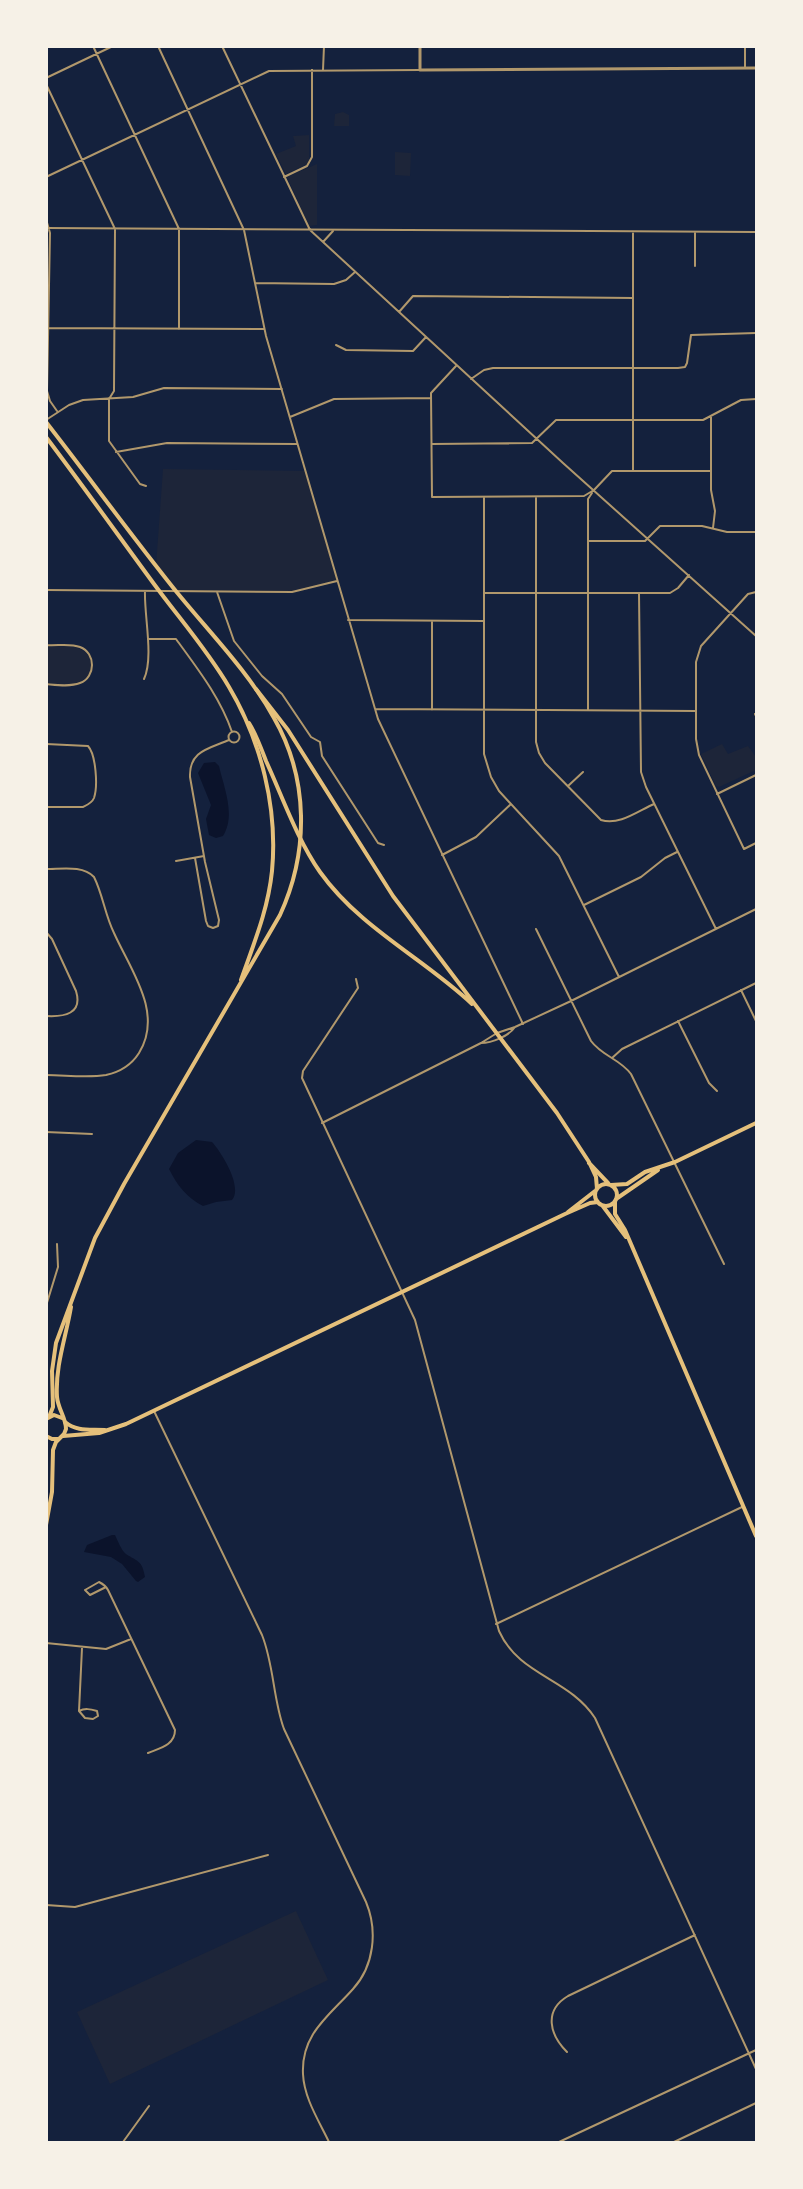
<svg xmlns="http://www.w3.org/2000/svg" width="803" height="2189" font-family="Roboto,sans-serif">
<style>
.green{fill:#1d2539}
.water{fill:#0b132b}
.lines{fill:none;stroke-linecap:round;stroke-linejoin:round}
.minor{stroke:#b1986c;stroke-width:2}
.tertiary{stroke:#b1986c;stroke-width:3}
.secondary{stroke:#e5c07b;stroke-width:4}
.primary{stroke:#e5c07b;stroke-width:4}
</style>
<rect width="100%" height="100%" fill="#14213d"/>
<path class="green" d="M343 112 349 115V126H334L335 114Z
M309 135V163L286 174 276 154 296 146 293 136Z
M395 152 411 153 410 176 395 175Z
M317 164V225L309 226 287 177Z
M163 469 305 471 337 581 292 592H176L156 566Z
M47 645C66 646 81 642 92 661L89 676 78 684H47Z
M722 744 728 754 748 746 756 757V770L719 787 716 786 701 754Z
M296 1911 328 1980 110 2084 77 2012Z"/>
<path class="water" d="M215 762 219 766C224 788 236 815 223 836L216 838 209 835 206 819 211 805 198 773 204 763Z
M196 1140 212 1142C222 1153 243 1187 232 1200L216 1202 203 1206C187 1198 177 1185 169 1169L178 1153Z
M112 1535H115C118 1541 121 1550 126 1554 138 1562 142 1560 145 1577L138 1582 136 1581 122 1564 111 1557 84 1552 87 1545Z"/>
<g class="lines">
<path class="minor" d="M93 46 179 229V329
M158 46 244 230 266 336 378 719 523 1024
M222 46 310 230 563 463 756 636
M745 68V46
M323 70 324 46
M46 78 113 46
M46 84 115 229 114 391 109 399V441L140 484 146 486
M46 177 269 71 420 70
M284 177 307 166 312 157V70
M46 219 50 233 47 391 50 401 57 411
M46 228 756 232
M695 232V266
M323 242 333 231
M255 283 334 284 346 280 355 272
M399 312 413 296 633 298
M49 328 264 329
M336 345 346 350 413 351 426 337
M456 366 431 393 432 497 584 496 594 490 612 471H711
M471 379 484 370 493 368H678L685 367 687 363 691 335 756 333
M290 417 334 399 431 398
M711 417V490L715 511 713 528
M46 420 69 405 83 400 133 397 164 388 282 389
M432 444 532 443 556 420H703L741 400 756 399
M116 452 167 443 297 444
M633 471V232
M484 497V754L491 777 499 791 559 856 619 977
M536 497V742L539 753 545 763 601 820C619 826 638 811 654 804
M588 541H645L660 526H702L727 532H756
M46 590 292 592 337 581
M217 592 234 641 262 676 282 694 311 737 320 742 322 756 378 843 384 845
M756 592 748 594 701 646 696 662V739L699 755 744 849 756 843
M484 593H670L678 588 689 575
M639 593 641 772 646 787 716 929
M348 620 483 621
M432 621V710
M148 639H176C197 668 220 697 232 732
M46 645C57 646 70 643 80 647 96 653 96 677 80 683 70 687 57 685 46 684
M144 679C154 657 144 616 145 591
M375 709 696 711
M588 710V499L592 493
M755 714 756 716
M228.5 737a5.5 5.5 0 1 1 11 0a5.5 5.5 0 1 1-11 0Z
M46 744 88 746C96 755 98 786 94 798 92 803 87 805 83 807H46
M568 786 583 772
M717 794 756 775
M442 855 476 837 511 804
M195 858 206 921 208 926 213 928 218 926 219 920 205 862 190 777C189 751 208 749 229 740
M176 861 204 856
M46 869C62 869 83 865 94 877 103 895 105 915 114 933 130 969 164 1013 139 1053 132 1064 120 1072 106 1075 87 1078 65 1075 46 1075
M584 905 641 877 665 858 677 852
M536 929 591 1041C602 1056 620 1059 631 1074L724 1264
M46 932 52 939 76 991C83 1014 64 1017 46 1016
M356 979 358 988 303 1071 302 1078 415 1320 499 1631C519 1676 569 1678 595 1718L756 2069
M741 990 756 1021
M678 1021 709 1083 717 1091
M481 1043C492 1043 509 1036 515 1027
M612 1058 622 1049 756 983
M322 1123 481 1043 497 1033 515 1027 571 1001 756 909
M46 1132 92 1134
M46 1306 58 1267 57 1244
M154 1411 262 1635C274 1665 273 1699 284 1729L366 1902C378 1931 374 1966 353 1989 329 2016 301 2034 303 2074 304 2098 319 2121 329 2142
M106 1587 90 1595 85 1590 99 1582C103 1584 106 1586 108 1590L175 1730C175 1745 160 1748 148 1753
M496 1624 742 1507
M46 1643 106 1649 131 1639
M79 1711C85 1708 90 1709 97 1711L98 1716 93 1719 85 1718 79 1711 82 1648
M46 1905 75 1907 268 1855
M567 2052C550 2035 543 2011 568 1996L695 1935
M123 2142 149 2106
M559 2142 756 2050
M674 2142 756 2103"/>
<path class="tertiary" d="M420 46V70L756 68"/>
<path class="secondary" d="M256 689 288 730 393 896 557 1113 589 1162 596 1177 597 1189
M249 723C256 734 261 748 266 761 283 798 297 839 320 872 360 928 423 958 472 1004
M589 1163 608 1183
M595 1195a11 11 0 1 1 22 0a11 11 0 1 1-22 0Z
M611 1185 627 1184 645 1172 675 1162 756 1123
M616 1199 658 1170
M615 1201V1214L625 1230 756 1536
M602 1205 626 1237
M568 1212 595 1191
M65 1422C77 1432 90 1429 105 1430
M63 1436 99 1433 126 1424 565 1214 590 1203 598 1202"/>
<path class="primary" d="M46 422C88 476 128 531 171 585 205 628 247 669 274 718 309 779 309 852 280 915L124 1184 95 1238 56 1343 52 1371 53 1407 49 1417
M46 437C83 486 118 535 154 584 179 618 208 651 229 687 261 741 278 808 272 871 268 910 254 943 241 980
M46 1419 54 1415 62 1418
M46 1436 52 1439H58
M46 1440V1447
M46 1525 52 1492 53 1450 56 1442 64 1434 66 1429C66 1418 58 1409 57 1397 55 1366 66 1337 71 1307"/>
</g>
<rect width="803" height="2189" fill="none" stroke="#f6f1e7" stroke-width="96"/>
</svg>
